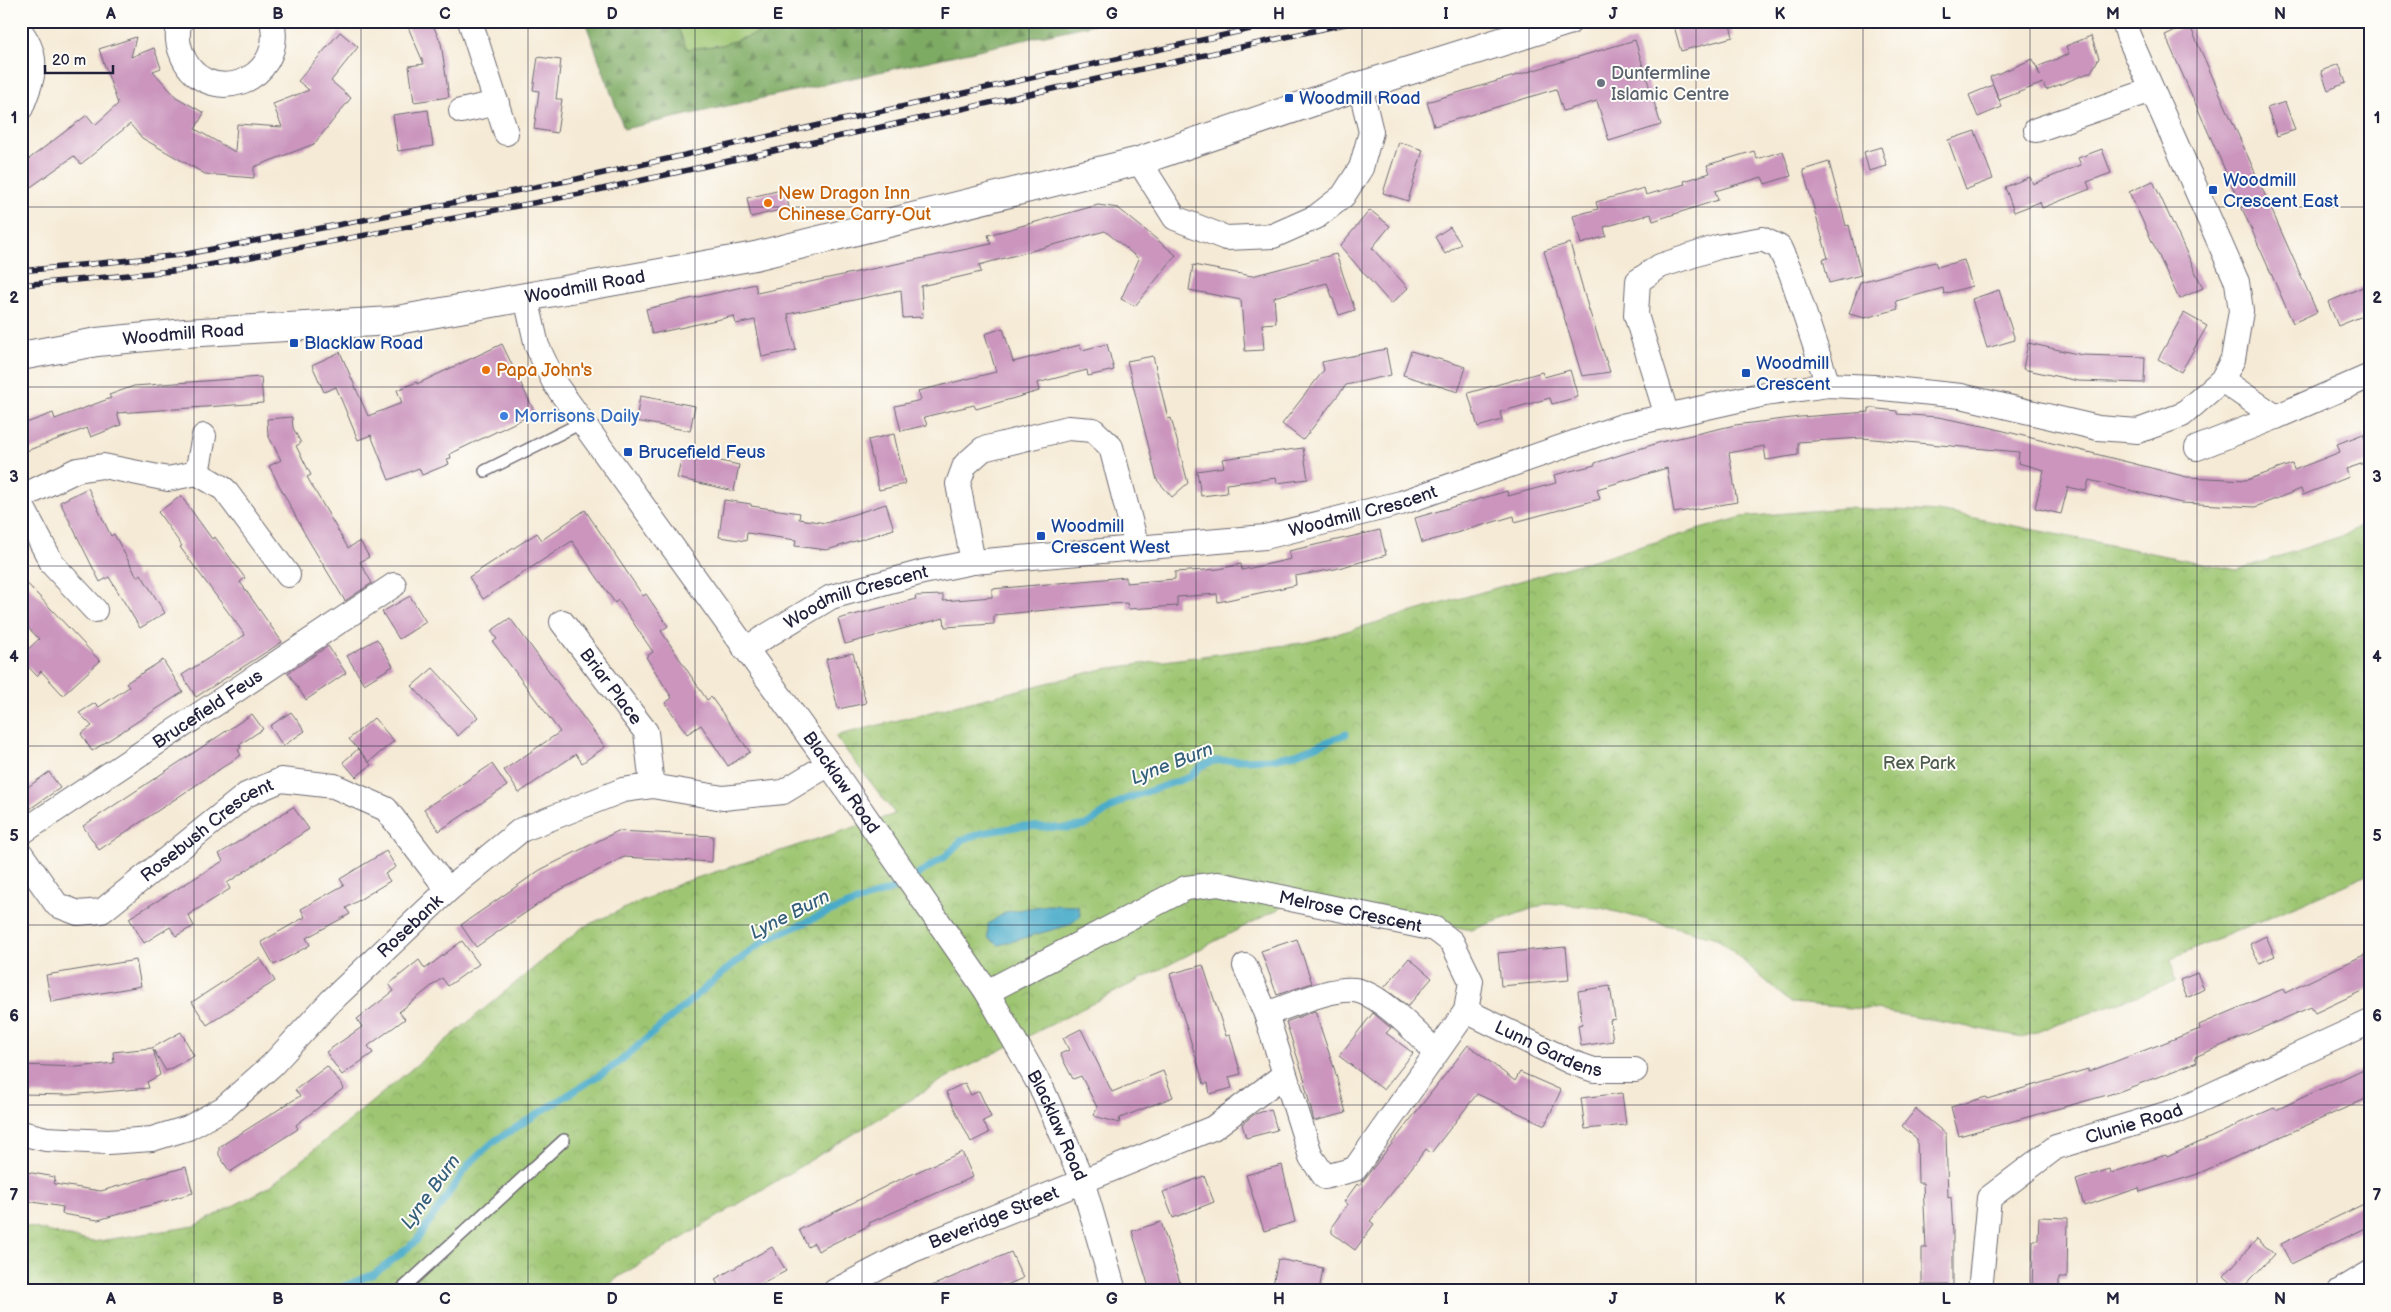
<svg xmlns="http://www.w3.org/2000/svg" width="2391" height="1312" font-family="'Balsamiq Sans',sans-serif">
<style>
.grass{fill:#9ec672;stroke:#607456}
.forest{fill:url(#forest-firs);stroke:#506650}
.park{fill:url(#park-crowns);stroke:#607456}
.water{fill:#49abc9;stroke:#366682}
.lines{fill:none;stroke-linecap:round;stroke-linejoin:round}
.stream{stroke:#49abc9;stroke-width:7}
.building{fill:#cb95be}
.service-casing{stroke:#6c6871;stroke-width:14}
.minor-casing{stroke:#6c6871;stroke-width:26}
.tertiary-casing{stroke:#6c6871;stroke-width:30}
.service{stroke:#fff;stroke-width:11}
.minor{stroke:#fff;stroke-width:24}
.tertiary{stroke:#fff;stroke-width:28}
.rail-casing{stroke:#22223b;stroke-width:5.5}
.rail{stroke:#fdfcf7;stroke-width:4;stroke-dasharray:11;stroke-linecap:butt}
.grid{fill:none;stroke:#22223b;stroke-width:1;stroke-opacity:0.55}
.worship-dot{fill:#6b7280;stroke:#fdfcf7;stroke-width:2}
.transit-dot{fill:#1a4fb4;stroke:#fdfcf7;stroke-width:2}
.food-dot{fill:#e8710a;stroke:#fdfcf7;stroke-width:2}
.shop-dot{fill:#3f7fe0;stroke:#fdfcf7;stroke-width:2}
.labels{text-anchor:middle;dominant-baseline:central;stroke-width:4;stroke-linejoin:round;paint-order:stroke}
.worship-label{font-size:18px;fill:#5b616d;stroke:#fdfcf7;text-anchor:start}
.transit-label{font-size:18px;fill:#164399;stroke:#fdfcf7;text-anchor:start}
.food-label{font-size:18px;fill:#c56008;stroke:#fdfcf7;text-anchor:start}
.street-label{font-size:18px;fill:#22223b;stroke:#fdfcf7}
.shop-label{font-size:18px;fill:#366cbe;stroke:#fdfcf7;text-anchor:start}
.park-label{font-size:18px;fill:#4d5b4e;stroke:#fdfcf7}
.water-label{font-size:19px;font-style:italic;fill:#34607b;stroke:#fdfcf7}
.neatline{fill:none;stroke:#22223b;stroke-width:2}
.grid-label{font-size:16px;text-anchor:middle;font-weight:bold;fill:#22223b}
</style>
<defs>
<pattern id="forest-firs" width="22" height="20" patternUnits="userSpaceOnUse" patternTransform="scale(1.25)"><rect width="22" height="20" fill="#7eab64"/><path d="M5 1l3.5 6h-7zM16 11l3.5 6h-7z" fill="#678b54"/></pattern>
<pattern id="park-crowns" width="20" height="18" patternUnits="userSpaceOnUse" patternTransform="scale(1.25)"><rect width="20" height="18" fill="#9ec672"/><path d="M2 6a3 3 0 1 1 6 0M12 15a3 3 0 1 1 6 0" fill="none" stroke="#88aa64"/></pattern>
</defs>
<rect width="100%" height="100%" fill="#fdfcf7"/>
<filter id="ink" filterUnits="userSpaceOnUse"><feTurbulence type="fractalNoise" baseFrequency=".02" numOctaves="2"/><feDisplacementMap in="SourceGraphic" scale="10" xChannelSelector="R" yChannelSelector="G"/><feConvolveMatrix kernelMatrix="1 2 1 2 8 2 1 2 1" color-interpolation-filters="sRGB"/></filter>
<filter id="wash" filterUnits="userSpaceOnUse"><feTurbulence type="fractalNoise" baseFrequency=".0096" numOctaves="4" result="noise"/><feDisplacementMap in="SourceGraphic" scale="20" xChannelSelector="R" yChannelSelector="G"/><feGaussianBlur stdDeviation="1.12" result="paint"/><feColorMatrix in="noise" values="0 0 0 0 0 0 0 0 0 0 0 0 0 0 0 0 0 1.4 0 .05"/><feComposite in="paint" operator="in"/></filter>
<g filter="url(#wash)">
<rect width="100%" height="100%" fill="#f5ead5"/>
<path class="grass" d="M675 21H796L722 45 687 50Z"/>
<path class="forest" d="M585 21H675L687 49 722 45 796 21H1108L624 129Z"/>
<path class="park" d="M1845 508 1944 512 2237 570 2345 535 2370 522V874L2171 959 2175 982 2023 1037 1876 1010 1791 1003 1717 938 1601 908 1548 903 1471 930 1304 896 944 1079 620 1276 601 1291H21V1225L93 1242 195 1226 269 1187 583 927 681 883 895 814 835 736 1103 669 1309 642 1742 517Z"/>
<path class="water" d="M1047 905 1078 906 1081 916 1069 925 999 945 988 938V924L1006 912Z"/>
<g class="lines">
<path class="stream" d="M332 1291 374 1274 393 1260 416 1241 469 1164 493 1142 617 1064 726 970 764 941 831 911 901 886 947 855 962 840 982 833 1021 826 1068 828 1086 825 1123 800 1190 777 1201 766 1214 761 1272 759 1296 754 1346 734"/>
</g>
<g id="blocks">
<path class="building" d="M422 21H431L441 43 449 97 414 102 409 66 424 64 408 27Z
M1692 21H1729L1733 37 1681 51 1674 26Z
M2189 24 2317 312 2293 323 2165 35Z
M340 32 358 47 331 81 351 98 314 144 254 167V178L205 174 142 138 130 124 81 164 74 156 21 194V165L87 115 95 125 118 104 99 49 136 37 131 57 154 48 161 68 153 71 176 97 204 113 195 129 235 152 237 124 282 127 273 104 309 90 298 81Z
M2091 36 2099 58 2091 72 2046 90 2043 83 1999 100 1990 77 2033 59 2040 76 2037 67 2069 54 2066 46Z
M1635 40 1661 125 1609 141 1597 101 1563 111 1556 89 1434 126 1427 102Z
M538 57 561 60 556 99H562L557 133 534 129 539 91 533 90Z
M2339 64 2346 83 2328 90 2321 71Z
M1993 85 2002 107 1978 117 1969 95Z
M2285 102 2295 130 2277 136 2267 108Z
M428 110 433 146 398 151 393 115Z
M1975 131 1993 179 1966 189 1948 140Z
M1399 142 1423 150 1408 201 1383 193Z
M1881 147 1887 166 1869 171 1864 152Z
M2102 149 2111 173 2087 182 2090 189 2042 208 2040 202 2014 212 2005 187 2030 177 2033 184 2081 165 2078 158Z
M1754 151 1757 159 1783 151 1791 176 1765 184 1762 177 1715 191 1718 200 1653 221 1651 214 1604 227 1606 236 1581 244 1573 216 1598 209 1596 202 1644 188 1646 195 1685 184 1684 181 1710 173 1707 165Z
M1829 162 1846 226 1849 225 1861 275 1829 283 1823 259 1828 258 1803 170Z
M2153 181 2203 288 2179 299 2129 192Z
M785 189 789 208 751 217 747 198Z
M1098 205 1118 208 1176 255 1135 306 1121 299 1139 259 1105 231 979 265 981 272 921 286 923 317 903 318 901 290 788 314 796 350 762 357 755 320 736 324 734 316 652 334 646 309 755 284 757 293 991 244 988 235Z
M1370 210 1390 226 1372 248 1408 288 1391 304 1340 246Z
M1450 227 1461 244 1445 254 1435 237Z
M1570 243 1588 307 1610 372 1582 376 1544 251Z
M1336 254 1355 310 1339 315 1327 283 1274 297 1276 323 1262 324 1264 350 1245 351 1241 300 1189 290 1193 265 1252 276Z
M1964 260 1972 286 1944 294 1943 288 1896 301 1898 309 1865 318 1849 314 1860 282 1935 262 1937 267Z
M2370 284V313L2338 326 2328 302Z
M1999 290 2015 340 1987 348 1972 299Z
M2184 313 2207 326 2181 372 2158 359Z
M1003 328 1013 362 1080 345 1082 350 1107 344 1114 370 1088 376 1087 370 1037 383 1039 391 976 409 974 405 924 417 927 425 901 431 895 406 921 400 918 391 996 372 985 334Z
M2028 343 2082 355 2145 357 2144 383 2078 381 2023 369Z
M502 344 535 413 450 454 451 458 447 459 449 464 422 475 419 468 389 480 371 435 358 440 336 387 324 392 312 365 340 352 368 416 402 403 397 390 417 382V384Z
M1386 349 1391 375 1346 385 1303 440 1282 424 1324 370 1322 362Z
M1411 351 1466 367 1458 392 1403 375Z
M1153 356 1168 419 1171 418 1188 483 1172 497 1157 480 1127 361Z
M1570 370 1578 397 1552 404 1550 398 1500 412 1502 420 1478 427 1468 393 1542 372 1544 377Z
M261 377 263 403 117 413 121 425 91 437 87 428 21 453V425L53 413 55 419 111 398 109 395 134 386Z
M640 396 695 406 690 431 636 421Z
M1869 408 1897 411V414L1938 417 1988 427 2187 477 2247 480 2292 464 2294 470 2340 452 2337 444 2363 434 2370 451V461L2346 469 2349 477 2303 495 2301 489 2255 507 2181 503 2089 480 2086 491 2068 487 2061 514 2035 508 2044 470 2018 463 2019 452 1862 438 1798 442V455L1766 460 1764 446 1729 453 1737 502 1674 513 1667 468 1597 489 1600 499 1515 522 1514 516 1422 543 1415 518 1507 491 1508 496 1556 483 1554 475 1595 465V463L1661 442 1735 425 1800 417 1869 412Z
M292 417 293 428 301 443 296 446 311 475 307 477 348 548 360 541 369 557 360 562 372 583 345 601 306 536 269 466 281 460 268 435 267 419Z
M894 434 905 484 879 490 868 440Z
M1303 448 1308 479 1277 483 1276 478 1226 484 1227 493 1201 496 1197 471 1224 467 1222 459Z
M683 453 739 465 734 491 677 478Z
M88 488 111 536 114 534 137 577 141 574 165 613 140 628 109 577 100 582 60 502Z
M181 496 212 539 215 537 245 578 240 582 282 642 196 697 182 675 245 635 180 547 182 546 158 512Z
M724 500 751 504V506L800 513 799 519 826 523 886 504 894 529 827 550 795 546 796 540 747 533 746 541 719 537Z
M585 510 643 596 646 594 668 626 661 631 707 700 711 697 750 752 728 766 701 725 687 734 665 703 672 698 646 657 653 652 618 600 615 603 572 541 483 599 469 577 537 533 542 540Z
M1380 530 1386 555 1335 569 1295 576 1296 585 1218 602 1217 594 1177 597V606L1128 609 1127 603 1110 604 994 615V624L945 627 944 618 845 644 838 619 916 599 915 596 943 595V601L992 597V589L1126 577V583L1175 579V572L1219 569 1241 564 1242 570 1291 559 1289 551Z
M21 577 100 661 63 695 41 671 37 676 21 659V656L39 639 21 620Z
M410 596 426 622 399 639 382 612Z
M510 618 605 747 582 763 576 754 519 793 504 770 560 732 493 642 497 639 491 631Z
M377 639 393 666 364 684 347 656Z
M328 646 346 673 306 700 288 673Z
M853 653 866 703 838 709 826 659Z
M163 660 183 692 92 751 81 734 92 726 79 713 95 703 99 707 129 687 126 683Z
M433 668 478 717 458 736 412 686Z
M291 712 305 731 283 746 270 726Z
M252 714 263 729 239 745 241 747 238 750 241 755 99 850 83 826Z
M374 718 394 741 369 762 349 739Z
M358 749 371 765 356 777 343 762Z
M492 764 507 786 439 831 424 809Z
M49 772 60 788 21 815V792Z
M293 807 309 829 227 883 230 889 188 915 194 926 176 936 170 927 144 943 129 918 223 861 219 854Z
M618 831 713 836 712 862 624 857 554 893 476 947 461 925 540 870Z
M386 851 396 867 385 874 390 881 346 908 350 914 306 938 310 945 274 965 261 942 305 917 301 909 344 885 340 879Z
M2266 936 2275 956 2259 963 2250 944Z
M1297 939 1312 983 1277 995 1261 951Z
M462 941 479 964 448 986 442 978 399 1012 405 1019 368 1046 373 1053 342 1075 326 1052 362 1027 357 1019 394 991 389 984 419 960 425 969Z
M1566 947 1569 980 1501 986 1498 953Z
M2370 952V987L2315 1013 2311 1007 2195 1057 2197 1062 2118 1092 1959 1136 1951 1107 1986 1097 1987 1099 2088 1069V1072L2200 1029 2199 1025 2283 989 2285 993Z
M260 958 275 981 207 1025 192 1002Z
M1409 958 1432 978 1408 1006 1384 988Z
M136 960 141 986 51 1002 46 975Z
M1203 965 1226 1036 1230 1035 1241 1074 1229 1077 1232 1088 1210 1094 1208 1083 1204 1084 1170 974Z
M2197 973 2204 989 2187 998 2180 980Z
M1610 986 1615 1019 1610 1020 1613 1041 1581 1046 1578 1025 1582 1024 1578 991Z
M1315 1011 1335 1071 1346 1113 1314 1121 1304 1081H1305L1286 1022Z
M1373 1013 1391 1028 1386 1033 1413 1053 1384 1090 1339 1056Z
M1081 1029 1112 1092 1163 1071 1173 1097 1120 1118 1119 1123 1094 1116 1097 1107 1081 1076 1073 1079 1060 1054 1069 1050 1063 1038Z
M181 1032 194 1056 166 1071 153 1049 160 1075 147 1082 149 1088 69 1095 21 1094V1065L77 1067 114 1063 113 1052 152 1048Z
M1468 1045 1515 1081 1520 1072 1561 1090 1545 1125 1477 1094 1431 1153 1426 1149 1370 1221 1374 1224 1355 1250 1332 1233V1226L1348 1204 1344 1202 1357 1184 1359 1186 1366 1177Z
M327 1066 344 1088 296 1125 298 1129 230 1172 219 1155V1147L300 1096 295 1090Z
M2370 1066V1097L2195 1175 2140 1192 2139 1188 2084 1206 2076 1180 2110 1169 2111 1173 2166 1155 2167 1157 2236 1126 2235 1125 2274 1108 2276 1110Z
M965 1083 971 1095 979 1091 991 1117 983 1121 989 1133 971 1142 946 1092Z
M1622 1093 1626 1125 1585 1129 1581 1098Z
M1271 1109 1277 1130 1246 1138 1242 1124 1255 1114Z
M1916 1109 1946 1134 1948 1198 1951 1197 1953 1232V1285H1922V1248H1926L1923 1183H1918L1917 1139 1902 1126Z
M962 1152 973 1177 869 1223 870 1225 818 1251 814 1243 808 1247 799 1230 890 1184Z
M1282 1165 1295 1222 1264 1231 1246 1175Z
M186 1167 193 1193 98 1220 62 1214 63 1207 21 1200V1171L55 1177 54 1184 101 1191Z
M1204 1176 1214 1202 1173 1218 1163 1192Z
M2370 1201V1226L2291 1264 2281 1244Z
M2039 1217 2068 1218 2067 1278H2059V1291H2032L2033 1240H2038Z
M1161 1222 1180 1282 1150 1291 1132 1231Z
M2257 1239 2274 1254 2240 1291 2224 1276Z
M772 1247 786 1271 749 1291H721L715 1279Z
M1011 1252 1023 1278 993 1291H920Z
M1278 1259 1323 1268 1319 1291H1272Z"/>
</g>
</g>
<g filter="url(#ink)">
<use href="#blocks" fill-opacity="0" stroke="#6c6871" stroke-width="1"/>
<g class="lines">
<g class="service-casing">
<path id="service" d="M485 471 583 422
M400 1291 564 1140"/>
</g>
<g class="minor-casing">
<g id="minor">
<path d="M180 21C177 31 177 42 181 52 202 111 287 84 272 21"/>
<path d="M470 21 506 133"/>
<path d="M21 32C42 60 32 79 21 108"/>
<path d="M461 111 497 103"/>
<path d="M2036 130 2152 90"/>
<path d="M1139 161 1175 218 1226 238 1273 236 1316 217 1343 196 1361 168 1371 132 1360 86"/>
<path id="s1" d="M526 298 537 346 555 384 829 764 987 992 1043 1091 1082 1180 1114 1291"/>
<path d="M2222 380 2276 417"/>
<path d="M1667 416 1636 315 1638 281 1660 266 1718 247 1762 239 1779 247 1791 273 1828 385"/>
<path d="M2197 448 2276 417 2370 376"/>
<path d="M197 473 204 436"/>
<path d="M21 497 77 470 103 466 168 479 197 473 224 489 288 575"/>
<path d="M21 504 53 565 95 610"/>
<path d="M973 562 958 484 965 465 983 449 1068 428 1093 430 1111 447 1137 547"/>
<path id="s2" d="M562 622 646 732 652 786"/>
<path id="s3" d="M745 649 831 597 923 572 973 562 1265 537 1401 503 1622 426 1765 394 1828 385 1873 387 1961 396 2098 428 2138 431 2182 415 2222 380 2233 359 2241 311 2237 282 2128 35 2124 21"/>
<path id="s4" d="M21 833 394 585"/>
<path id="s5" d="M21 854 57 905 78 913 102 911 246 795 281 780 334 786 386 809 448 890"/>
<path id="s6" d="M987 992 1186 888 1218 884 1435 929 1452 942 1471 981 1466 1011 1355 1169 1325 1177 1311 1157 1266 1014 1245 966"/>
<path id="s7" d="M1466 1011 1571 1062 1594 1070H1635"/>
<path d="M1266 1014C1290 1006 1329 988 1354 990 1380 993 1417 1034 1436 1052"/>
<path id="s8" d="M21 1133 46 1139 108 1142 152 1139 188 1128 224 1108 272 1065 331 1001 448 890 521 830 623 790 652 786 723 798 783 792 829 764"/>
<path id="s9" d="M835 1291 911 1251 1213 1128 1284 1075"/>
<path id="s10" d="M1980 1291 1989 1198 2056 1147 2176 1111 2370 1022"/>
<path d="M2340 1291 2370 1273"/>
</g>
</g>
<g class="tertiary-casing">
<g id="tertiary">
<path id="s11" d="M21 356 97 342 185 333 392 321 755 256 1139 161 1360 86 1568 21"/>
</g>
</g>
<use href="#service" class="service"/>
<use href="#minor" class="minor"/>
<use href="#tertiary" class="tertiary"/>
<g class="rail-casing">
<path id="rail" d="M21 271 181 255 577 179 1287 21
M21 285 183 270 580 194 1358 21"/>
</g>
<use href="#rail" class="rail"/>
</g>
</g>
<path class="grid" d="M194 21V1291M361 21V1291M528 21V1291M695 21V1291M862 21V1291M1029 21V1291M1196 21V1291M1362 21V1291M1529 21V1291M1696 21V1291M1863 21V1291M2030 21V1291M2197 21V1291M21 207H2370M21 387H2370M21 566H2370M21 746H2370M21 925H2370M21 1105H2370"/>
<circle class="worship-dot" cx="1601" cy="83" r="5"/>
<g class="transit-dot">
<rect x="1284" y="93" width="10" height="10" rx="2.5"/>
<rect x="2208" y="185" width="10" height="10" rx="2.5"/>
<rect x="289" y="338" width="10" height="10" rx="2.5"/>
<rect x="1741" y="368" width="10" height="10" rx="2.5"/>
<rect x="623" y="447" width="10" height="10" rx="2.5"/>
<rect x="1036" y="531" width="10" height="10" rx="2.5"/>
</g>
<g class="food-dot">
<circle cx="768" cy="203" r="5"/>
<circle cx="486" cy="370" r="5"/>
</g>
<circle class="shop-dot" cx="504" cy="416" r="5"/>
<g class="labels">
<g class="worship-label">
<text x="1611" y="73">Dunfermline<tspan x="1611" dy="21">Islamic Centre</tspan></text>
</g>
<g class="transit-label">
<text x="1299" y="98">Woodmill Road</text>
<text x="2223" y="180">Woodmill<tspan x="2223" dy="21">Crescent East</tspan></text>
<text x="304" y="343">Blacklaw Road</text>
<text x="1756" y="363">Woodmill<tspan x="1756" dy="21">Crescent</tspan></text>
<text x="638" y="452">Brucefield Feus</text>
<text x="1051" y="526">Woodmill<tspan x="1051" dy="21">Crescent West</tspan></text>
</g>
<g class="food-label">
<text x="778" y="193">New Dragon Inn<tspan x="778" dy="21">Chinese Carry-Out</tspan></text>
<text x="496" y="370">Papa John's</text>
</g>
<g class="street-label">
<text stroke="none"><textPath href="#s11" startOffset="569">Woodmill Road</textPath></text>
<text stroke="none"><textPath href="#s11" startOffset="164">Woodmill Road</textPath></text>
<text stroke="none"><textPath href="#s3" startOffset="641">Woodmill Crescent</textPath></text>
<text stroke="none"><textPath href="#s3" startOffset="124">Woodmill Crescent</textPath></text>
<text stroke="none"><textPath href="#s2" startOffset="81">Briar Place</textPath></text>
<text stroke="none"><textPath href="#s4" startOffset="224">Brucefield Feus</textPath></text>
<text stroke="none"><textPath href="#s1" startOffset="582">Blacklaw Road</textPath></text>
<text stroke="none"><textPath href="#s5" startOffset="242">Rosebush Crescent</textPath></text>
<text stroke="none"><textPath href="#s6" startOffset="392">Melrose Crescent</textPath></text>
<text stroke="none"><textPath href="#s8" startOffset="471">Rosebank</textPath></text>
<text stroke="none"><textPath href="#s7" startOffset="91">Lunn Gardens</textPath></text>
<text stroke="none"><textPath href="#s10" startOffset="259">Clunie Road</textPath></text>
<text stroke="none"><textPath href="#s1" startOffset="988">Blacklaw Road</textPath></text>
<text stroke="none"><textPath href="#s9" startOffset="175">Beveridge Street</textPath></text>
</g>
<g class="shop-label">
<text x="514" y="416">Morrisons Daily</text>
</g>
<g class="park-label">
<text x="1919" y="763">Rex Park</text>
</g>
<g class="water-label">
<text transform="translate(1172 764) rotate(-21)">Lyne Burn</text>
<text transform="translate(790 915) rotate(-27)">Lyne Burn</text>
<text transform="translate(431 1192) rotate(-54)">Lyne Burn</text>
</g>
</g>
<rect width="2391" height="1312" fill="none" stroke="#fdfcf7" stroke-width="55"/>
<path d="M45 65v8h68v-8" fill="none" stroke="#22223b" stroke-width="2.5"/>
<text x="52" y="65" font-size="15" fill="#22223b" stroke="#fdfcf7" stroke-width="4" paint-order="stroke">20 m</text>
<rect x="28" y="28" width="2336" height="1256" class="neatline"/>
<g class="grid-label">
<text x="111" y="19">A</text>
<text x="278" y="19">B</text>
<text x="445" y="19">C</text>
<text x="612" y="19">D</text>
<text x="778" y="19">E</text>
<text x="945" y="19">F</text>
<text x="1112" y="19">G</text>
<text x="1279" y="19">H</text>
<text x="1446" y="19">I</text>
<text x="1613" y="19">J</text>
<text x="1780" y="19">K</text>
<text x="1946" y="19">L</text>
<text x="2113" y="19">M</text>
<text x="2280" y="19">N</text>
<text x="14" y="123">1</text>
<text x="2377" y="123">1</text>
<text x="14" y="303">2</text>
<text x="2377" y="303">2</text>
<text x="14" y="482">3</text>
<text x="2377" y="482">3</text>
<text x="14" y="662">4</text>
<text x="2377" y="662">4</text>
<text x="14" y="841">5</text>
<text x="2377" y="841">5</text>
<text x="14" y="1021">6</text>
<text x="2377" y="1021">6</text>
<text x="14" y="1200">7</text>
<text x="2377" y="1200">7</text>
<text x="111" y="1304">A</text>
<text x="278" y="1304">B</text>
<text x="445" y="1304">C</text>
<text x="612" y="1304">D</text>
<text x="778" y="1304">E</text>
<text x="945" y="1304">F</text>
<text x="1112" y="1304">G</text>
<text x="1279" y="1304">H</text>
<text x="1446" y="1304">I</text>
<text x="1613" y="1304">J</text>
<text x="1780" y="1304">K</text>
<text x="1946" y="1304">L</text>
<text x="2113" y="1304">M</text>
<text x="2280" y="1304">N</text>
</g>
</svg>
